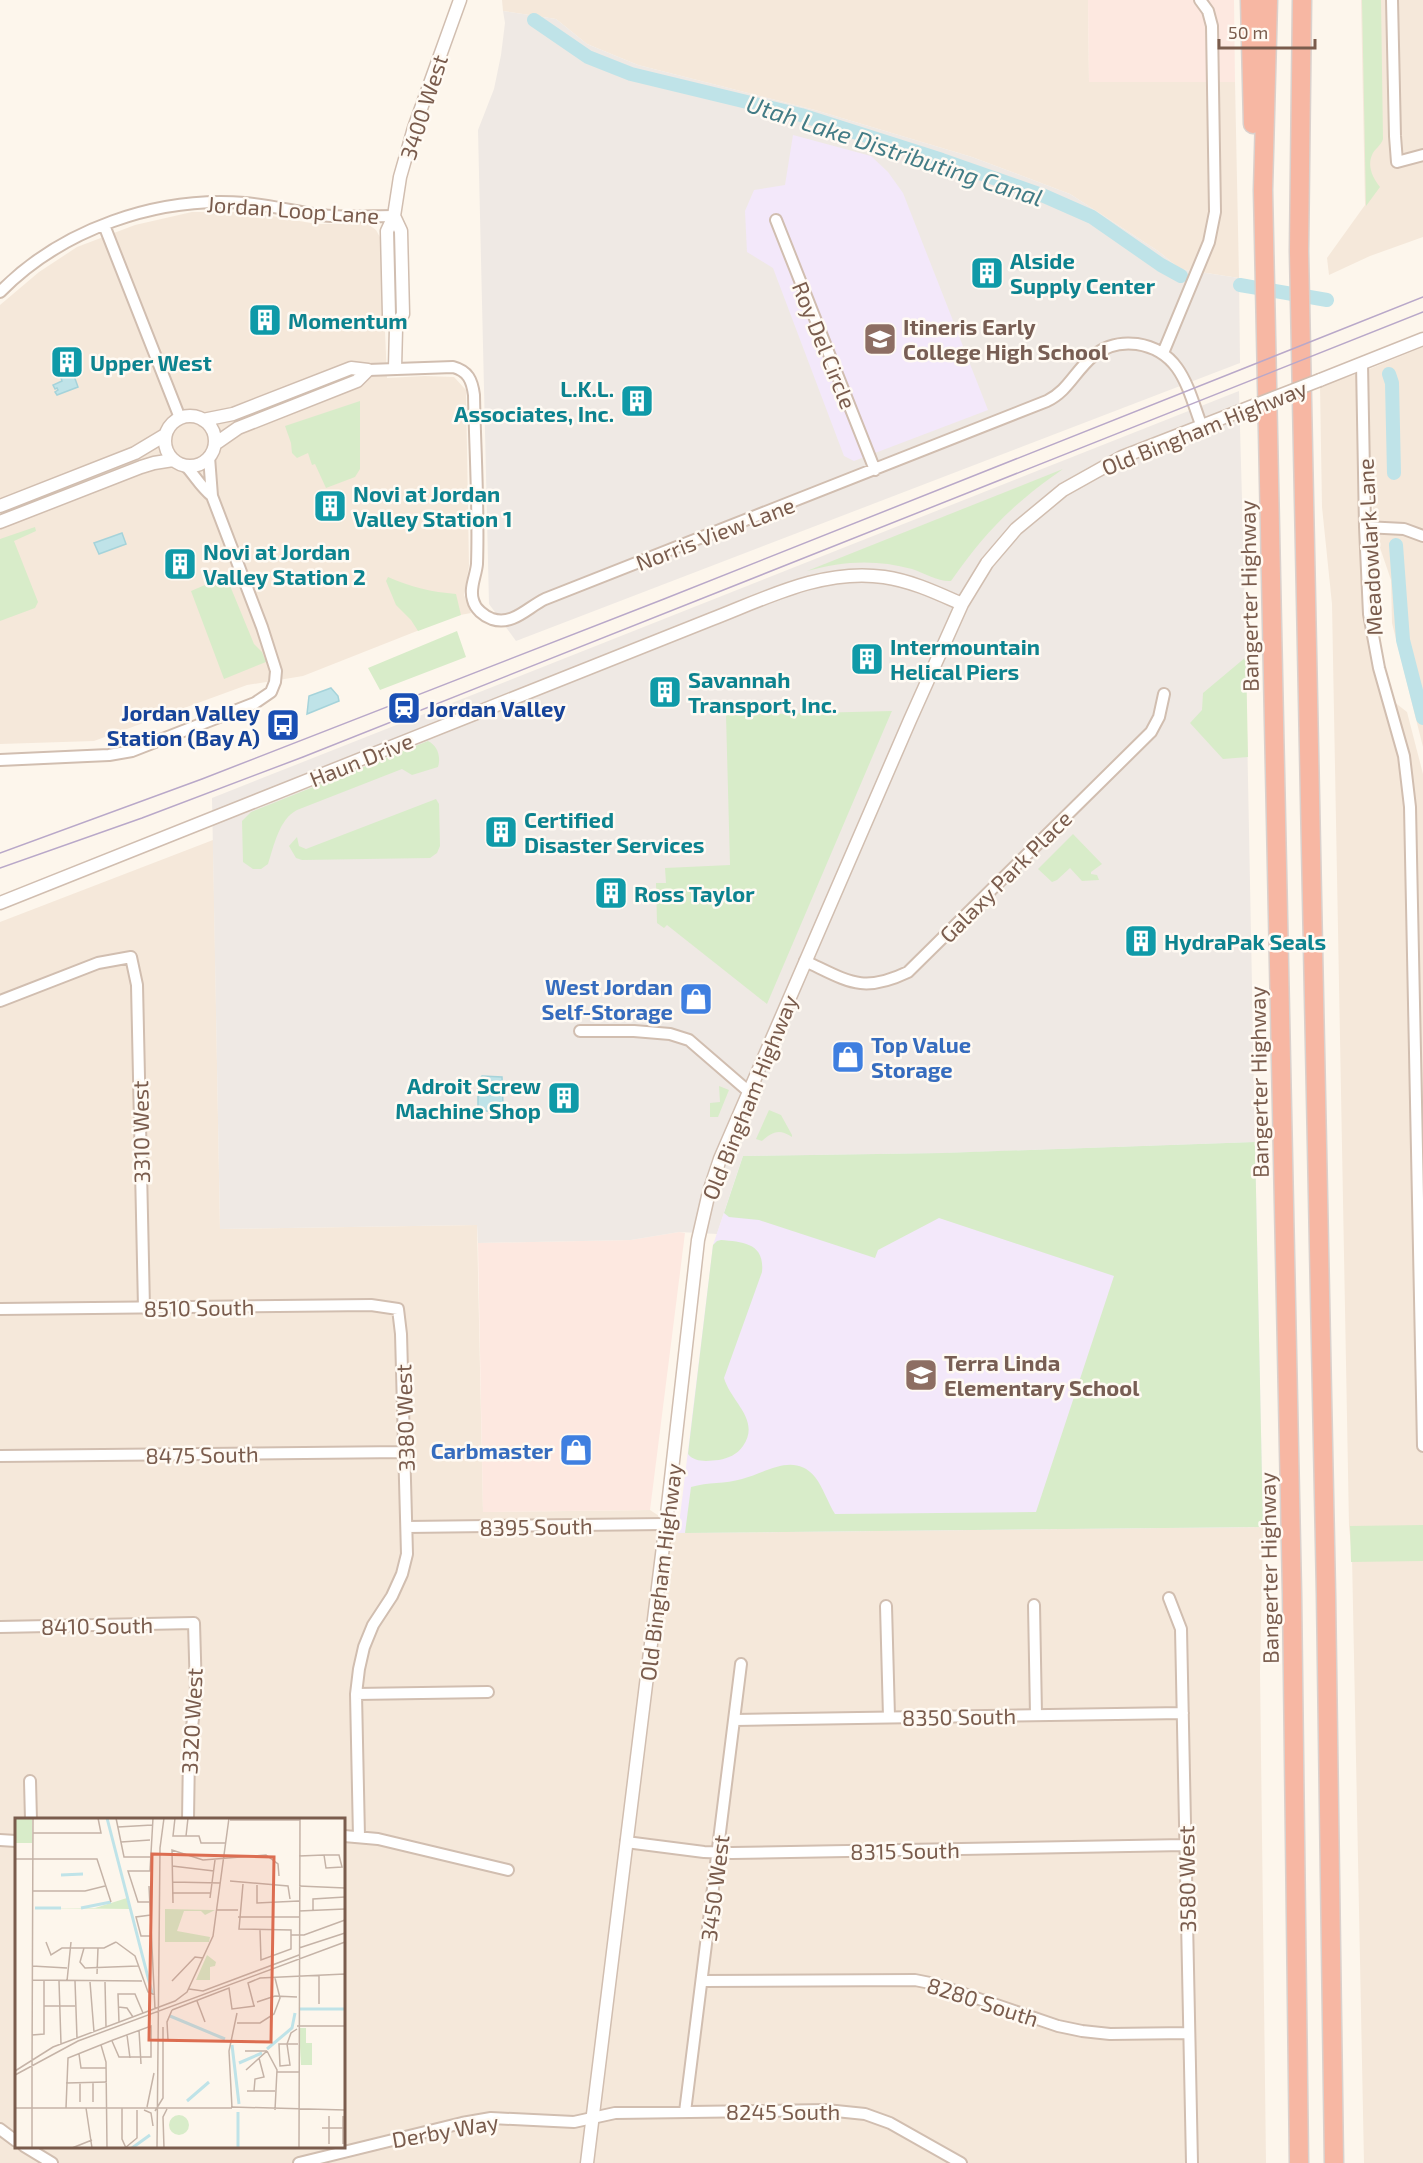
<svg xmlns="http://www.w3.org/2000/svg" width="1423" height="2163" font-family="'Exo 2',sans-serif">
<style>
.residential{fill:#f5e8da;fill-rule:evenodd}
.commercial{fill:#fde8e0}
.industrial{fill:#efe9e4}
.education{fill:#f3e8fa}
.green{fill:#d8ecc9}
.water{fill:#bfe3e8;stroke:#a5d3da;stroke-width:1.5}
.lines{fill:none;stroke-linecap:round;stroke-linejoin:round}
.canal{stroke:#bfe3e8;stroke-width:14}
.minor-casing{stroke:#d1beb0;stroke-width:14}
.tertiary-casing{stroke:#d1beb0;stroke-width:15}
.motorway-casing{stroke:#dad1cd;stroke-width:21}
.minor{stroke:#fff;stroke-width:10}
.tertiary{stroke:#fff;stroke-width:12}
.motorway{stroke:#f7b7a3;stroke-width:18}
.tram{stroke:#b9a8c9;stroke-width:1.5}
.tertiary-bridge-casing{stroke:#d1beb0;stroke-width:15;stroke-linecap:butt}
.tertiary-bridge{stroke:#fff;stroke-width:12}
.labels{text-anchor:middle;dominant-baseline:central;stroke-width:5;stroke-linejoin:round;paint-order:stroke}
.street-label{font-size:22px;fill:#7a5c4d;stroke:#fffaf3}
.culture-label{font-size:22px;font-weight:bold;fill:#0d838f;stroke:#fffaf3;text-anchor:start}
.education-label{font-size:22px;font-weight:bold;fill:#785e54;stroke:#fffaf3;text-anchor:start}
.transit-label{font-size:22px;font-weight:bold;fill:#164399;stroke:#fffaf3;text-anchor:start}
.shop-label{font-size:22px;font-weight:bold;fill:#366cbe;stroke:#fffaf3;text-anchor:end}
.water-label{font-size:24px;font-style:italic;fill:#437c86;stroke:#fffaf3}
.inset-river{fill:none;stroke:#bfe3e8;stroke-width:3}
.inset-road{fill:none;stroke:#c5b3a7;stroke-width:1.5}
.view{fill:#dc6d51;fill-opacity:0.15;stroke:#dc6d51;stroke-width:3}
.inset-edge{fill:none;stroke:#7a5c4d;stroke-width:3}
</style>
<rect width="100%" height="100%" fill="#fdf6ec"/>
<path class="residential" d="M502 0H1088L1089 82H1235L1239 278 1180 269 1158 251 1070 194 972 157 815 110 638 65 587 44 556 19 503 11Z
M1361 0H1423V237L1370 256 1329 275 1327 258 1365 205Z
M192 212H250L316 224H368L376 230 381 239 387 378 425 376 454 377 466 390 469 566 464 595 471 613 455 616 303 676 247 685 94 741 0 744V305L39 272 77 247 135 225Z
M1423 347V747L1392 623 1391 580 1375 533 1371 481 1367 370Z
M1357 374 1365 591 1380 658 1393 701 1407 712 1423 774V2163H1364L1352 1556 1349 1526 1332 604 1322 507 1320 386Z
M213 840 220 1229 477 1225 483 1512 650 1510 685 1533 1263 1527 1260 1672 1266 2163H0V922ZM16 1820H344V2146H16Z"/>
<path class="commercial" d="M1088 0H1234L1235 82H1089Z
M679 1232 685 1233 650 1510 483 1512 478 1243 631 1240Z"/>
<path class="industrial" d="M503 11 556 19 587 44 638 65 815 110 972 157 1070 194 1158 251 1180 269 1239 278 1240 363 516 641 489 604 478 130 494 89 501 55 505 23Z
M1239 391 1244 572 1255 1142 946 1153 743 1156 717 1234 679 1232 631 1240 478 1243 477 1225 220 1229 212 798Z"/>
<path class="education" d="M793 135 871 156 888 172 903 193 988 410 854 461 844 456 773 268 747 252 745 211 754 190 785 185Z
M1255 1142 1263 1527 678 1533 713 1245 743 1156 945 1153Z"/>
<path class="green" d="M1362 0H1381L1383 139C1381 146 1374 149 1372 155 1367 167 1373 178 1380 187L1366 206Z
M360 401V469L355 477 326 488 315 464 312 465 308 453 297 458 292 453 291 443 285 426Z
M1063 469C1014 503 985 532 951 581 939 582 924 573 912 569 876 559 842 561 807 571Z
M35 527 36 531 14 541 38 602 35 608 0 621V539Z
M226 576 254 644 262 652 266 662 224 679 191 591Z
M388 577C410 587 432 592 456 594L461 615 418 631 411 620 396 605 386 581Z
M457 631 466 657 380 690 368 668Z
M1246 657 1248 757 1223 759 1190 723 1202 710 1203 693Z
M892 711 891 713 767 1004 667 925 664 928 657 923 656 883H666L665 868 730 865 726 715Z
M428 741C438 746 441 757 438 767L412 775 402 769 297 810C279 819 274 846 268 864L261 869H253L243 862 242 821 251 812Z
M436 799 439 804 440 846 437 853 430 858 302 860 296 858 289 846 297 837 299 846 306 849Z
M1073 834 1102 864 1091 872V874L1097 875 1099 880 1082 881 1070 868 1057 880 1052 882 1038 869Z
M719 1086 729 1090 718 1117H710V1103L720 1102Z
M769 1110 781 1115 792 1135V1137C779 1128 772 1132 762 1141L756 1139Z
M1255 1142 1263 1527 685 1533 691 1487C708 1482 725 1484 742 1479 768 1472 794 1452 815 1477 823 1487 828 1503 835 1514L1036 1512 1114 1276 939 1218 878 1250 875 1258 759 1220 729 1217 724 1213 743 1156 943 1153Z
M721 1240C743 1242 765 1243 762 1272L724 1378C731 1402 761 1420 743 1446 737 1455 728 1458 719 1460 708 1461 695 1463 688 1454L713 1245 717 1241Z
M1423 1525V1561L1351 1562 1350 1526Z"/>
<path class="water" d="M73 373 78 387 57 395 55 392 58 390 57 388 55 389 53 385 62 381 61 378Z
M122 533 126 544 99 554 94 543Z
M331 688 338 696 339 701 307 714 309 696Z
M482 1076 502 1077 503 1105 500 1111H484L478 1107V1081Z"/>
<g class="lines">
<path class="canal" d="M534 20 588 57 631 74 801 115 942 160 1042 195 1092 217 1161 265 1181 276
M1240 285 1327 300
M1389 374 1392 383 1394 473
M1396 545 1403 640 1423 718"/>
<g class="minor-casing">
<path id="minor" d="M1392 0 1395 136 1397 162 1423 155
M776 220 875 470
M104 225 180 418
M0 292C62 229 157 196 245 203 271 205 296 212 321 215 345 218 370 216 394 216
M1163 353 1209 242 1215 212 1212 26 1208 11 1200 0
M1362 364 1365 527 1369 614 1379 668 1404 756 1410 807 1423 1446
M368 370 453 367C468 371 472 380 474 395 475 451 479 508 477 564 476 576 469 588 473 600 475 609 484 616 492 619 513 626 528 607 545 599L1047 401C1068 391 1075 371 1093 356 1105 346 1121 342 1137 344 1182 351 1188 390 1202 427
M186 466C195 476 201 487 212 496
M1365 527 1404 529 1423 536
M0 760 109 755 132 751 255 703 271 692 275 682 276 671 262 627 212 496 209 457
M805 961C848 981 862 994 908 972L1151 732 1159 717 1164 694
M0 1001 98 963 131 957 137 985 144 1308
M580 1031H634L670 1034 689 1040 748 1091
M0 1309 371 1305 398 1309 401 1334 407 1554 402 1574 392 1596 373 1625 364 1647 359 1669 356 1694 359 1837
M0 1456 405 1452
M407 1527 666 1524
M1169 1598 1181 1629 1192 2163
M1034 1605 1036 1715
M886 1606 889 1717
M0 1627 194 1623 196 1693 189 1753 188 1820
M356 1694 488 1692
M735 1720 1183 1713
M30 1781 31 1820
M344 1836 378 1839 508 1870
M0 1840 16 1841
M626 1842 704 1852 732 1853 1185 1845
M702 1981 915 1980 935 1984 1058 2026 1082 2031 1110 2034 1189 2033
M685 2112 741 1664
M0 2129 16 2141
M24 2146 52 2163
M299 2163 462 2123 491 2118 574 2122 615 2113 826 2110 865 2114 890 2123 961 2163"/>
</g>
<g class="tertiary-casing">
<path id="tertiary" d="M394 216 401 231 403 314 396 328 395 368
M396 328 389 315 387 231 394 216 400 177 414 128 460 0
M1320 380 1423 339
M165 441a25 25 0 1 1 50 0a25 25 0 1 1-50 0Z
M203 420 233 414 351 368 368 370
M215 444 238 428 357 381 368 370
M0 506 135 453 165 435
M0 522 141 467 154 463 173 460
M0 903 712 619C766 598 824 568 884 577 912 581 937 593 962 604
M587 2163 667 1514 698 1240 709 1192 720 1159 910 720 962 604 987 563 1016 529 1063 490 1122 457 1235 413"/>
</g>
<g class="motorway-casing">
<path id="motorway" d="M1250 0 1253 124
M1268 0 1263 190 1292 1594 1299 2163
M1302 0 1299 251 1326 1594 1334 2163"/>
</g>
<use href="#minor" class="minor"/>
<use href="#tertiary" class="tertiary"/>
<use href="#motorway" class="motorway"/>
<path class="tram" d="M0 853 202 779 664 599 1423 297
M0 868 142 818 303 757 1423 312"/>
<g class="tertiary-bridge-casing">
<path id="tertiary-bridge" d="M1235 413 1320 380"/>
</g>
<use href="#tertiary-bridge" class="tertiary-bridge"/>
</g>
<defs>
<g id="building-square" transform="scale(1.725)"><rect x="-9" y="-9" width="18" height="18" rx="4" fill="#0f9aa8" stroke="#fffaf3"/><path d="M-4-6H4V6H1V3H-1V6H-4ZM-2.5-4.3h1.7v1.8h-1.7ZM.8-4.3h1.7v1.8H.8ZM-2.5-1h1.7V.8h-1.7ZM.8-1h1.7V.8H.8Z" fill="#fff"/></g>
<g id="school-square" transform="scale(1.725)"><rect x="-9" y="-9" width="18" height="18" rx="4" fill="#8d6e63" stroke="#fffaf3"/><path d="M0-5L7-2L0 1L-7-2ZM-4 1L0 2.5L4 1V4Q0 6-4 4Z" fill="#fff"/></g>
<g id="station-square" transform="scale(1.725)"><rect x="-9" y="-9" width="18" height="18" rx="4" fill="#1a4fb4" stroke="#fffaf3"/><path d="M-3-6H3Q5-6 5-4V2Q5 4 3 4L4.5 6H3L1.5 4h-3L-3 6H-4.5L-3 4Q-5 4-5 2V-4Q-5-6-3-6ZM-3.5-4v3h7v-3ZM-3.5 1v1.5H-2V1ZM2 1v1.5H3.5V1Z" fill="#fff"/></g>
<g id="bus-square" transform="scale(1.725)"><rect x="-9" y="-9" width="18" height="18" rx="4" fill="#1a4fb4" stroke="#fffaf3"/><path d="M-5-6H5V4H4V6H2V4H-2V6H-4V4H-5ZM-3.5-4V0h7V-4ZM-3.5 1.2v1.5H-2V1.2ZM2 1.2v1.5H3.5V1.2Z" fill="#fff"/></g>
<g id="shop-square" transform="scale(1.725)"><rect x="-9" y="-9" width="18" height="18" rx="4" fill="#3f7fe0" stroke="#fffaf3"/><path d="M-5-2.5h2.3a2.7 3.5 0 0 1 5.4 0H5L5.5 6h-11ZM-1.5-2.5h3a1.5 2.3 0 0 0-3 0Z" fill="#fff"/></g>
</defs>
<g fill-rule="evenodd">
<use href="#building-square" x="987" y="273"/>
<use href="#building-square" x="265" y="320"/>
<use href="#school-square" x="880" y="339"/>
<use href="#building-square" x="67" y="362"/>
<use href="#building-square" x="637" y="401"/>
<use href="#building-square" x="330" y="506"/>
<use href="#building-square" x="180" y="564"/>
<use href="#building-square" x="867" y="659"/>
<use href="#building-square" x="665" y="692"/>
<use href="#station-square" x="404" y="708"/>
<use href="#bus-square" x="283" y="725"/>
<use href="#building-square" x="501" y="832"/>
<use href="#building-square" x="611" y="893"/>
<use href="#building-square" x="1141" y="941"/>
<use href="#shop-square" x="696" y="999"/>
<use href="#shop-square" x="848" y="1057"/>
<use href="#building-square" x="564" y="1098"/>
<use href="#school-square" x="921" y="1375"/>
<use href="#shop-square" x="576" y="1450"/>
</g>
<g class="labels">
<g class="street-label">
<text transform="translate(423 107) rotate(-72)">3400 West</text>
<text transform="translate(293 209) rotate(4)">Jordan Loop Lane</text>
<text transform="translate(825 345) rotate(68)">Roy Del Circle</text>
<text transform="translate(1204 427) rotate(-22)">Old Bingham Highway</text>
<text transform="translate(715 533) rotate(-21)">Norris View Lane</text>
<text transform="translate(1369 547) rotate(-93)">Meadowlark Lane</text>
<text transform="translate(1248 596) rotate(-91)">Bangerter Highway</text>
<text transform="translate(361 759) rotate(-22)">Haun Drive</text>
<text transform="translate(1005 876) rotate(-45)">Galaxy Park Place</text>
<text transform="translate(1258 1082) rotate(-91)">Bangerter Highway</text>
<text transform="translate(749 1097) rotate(-68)">Old Bingham Highway</text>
<text transform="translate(140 1132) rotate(-91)">3310 West</text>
<text transform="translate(199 1307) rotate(-1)">8510 South</text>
<text transform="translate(404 1418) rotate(-92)">3380 West</text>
<text transform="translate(202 1454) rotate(-1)">8475 South</text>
<text transform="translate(536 1526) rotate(-1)">8395 South</text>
<text transform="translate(1268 1568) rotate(-91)">Bangerter Highway</text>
<text transform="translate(660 1572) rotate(-83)">Old Bingham Highway</text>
<text transform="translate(97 1625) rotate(-1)">8410 South</text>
<text transform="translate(959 1716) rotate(-1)">8350 South</text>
<text transform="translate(191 1721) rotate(-87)">3320 West</text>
<text transform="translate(905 1850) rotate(-1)">8315 South</text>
<text transform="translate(1186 1879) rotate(-91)">3580 West</text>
<text transform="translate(714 1888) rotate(-83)">3450 West</text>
<text transform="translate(983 2001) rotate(18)">8280 South</text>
<text x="783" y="2111">8245 South</text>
<text transform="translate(445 2130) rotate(-10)">Derby Way</text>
</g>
<g class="culture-label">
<text x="1010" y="260">Alside<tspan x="1010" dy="25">Supply Center</tspan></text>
<text x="288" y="320">Momentum</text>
<text x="90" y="362">Upper West</text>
<text x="614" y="388" text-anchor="end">L.K.L.<tspan x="614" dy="25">Associates, Inc.</tspan></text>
<text x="353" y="493">Novi at Jordan<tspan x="353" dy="25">Valley Station 1</tspan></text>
<text x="203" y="551">Novi at Jordan<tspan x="203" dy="25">Valley Station 2</tspan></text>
<text x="890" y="646">Intermountain<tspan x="890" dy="25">Helical Piers</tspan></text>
<text x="688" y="679">Savannah<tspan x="688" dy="25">Transport, Inc.</tspan></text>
<text x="524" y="819">Certified<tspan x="524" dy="25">Disaster Services</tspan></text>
<text x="634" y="893">Ross Taylor</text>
<text x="1164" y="941">HydraPak Seals</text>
<text x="541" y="1085" text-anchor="end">Adroit Screw<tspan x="541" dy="25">Machine Shop</tspan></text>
</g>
<g class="education-label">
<text x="903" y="326">Itineris Early<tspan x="903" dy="25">College High School</tspan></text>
<text x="944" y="1362">Terra Linda<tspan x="944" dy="25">Elementary School</tspan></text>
</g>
<g class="transit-label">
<text x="427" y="708">Jordan Valley</text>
<text x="260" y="712" text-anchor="end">Jordan Valley<tspan x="260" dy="25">Station (Bay A)</tspan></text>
</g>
<g class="shop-label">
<text x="673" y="986">West Jordan<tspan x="673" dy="25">Self-Storage</tspan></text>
<text x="871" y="1044" text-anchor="start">Top Value<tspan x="871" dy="25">Storage</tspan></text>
<text x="553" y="1450">Carbmaster</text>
</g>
<g class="water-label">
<text transform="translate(895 150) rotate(18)">Utah Lake Distributing Canal</text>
</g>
</g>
<g transform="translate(15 1818)">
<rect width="330" height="330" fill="#fdf6ec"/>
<path d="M0 0H17V25H0ZM112 80 115 91 19 90H80ZM150 91 200 92 190 97 186 93H169L162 113 195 119 194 124H150ZM192 137 201 144 200 148 195 149V162H181ZM284 210H291V225H297V247H286ZM154 307a10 10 0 1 1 20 0a10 10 0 1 1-20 0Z" fill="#d8ecc9"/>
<path class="inset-river" d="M92 0 137 175M46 57 68 56M20 90H46M66 90 96 84M285 191H330M155 198 210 221M217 227 224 286M252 231 277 210 280 195M224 245 247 235M172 283 194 264M117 330 135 317M223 330V294"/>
<path class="inset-road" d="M101 0 109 39H135M160 0 158 18H184L186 25H211M215 2H285M103 9 137 7M18 15H86L83 0M171 18 173 0M106 24 135 22M284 38 309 37H324L327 49 311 50 309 37M0 41H82L96 84M157 48 199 53M215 63 273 68 275 81M157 64 205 65M228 66 224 111 276 112V131L246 142 245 112M242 67V85L284 83M134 68 140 191M284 68 330 70M18 73H70L90 68M157 75H196M195 80 200 42M135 84H123L113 53H135L138 0M158 85 157 32 188 42 251 37 263 46 264 58M201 92H223M284 93 330 91M298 93V81L330 79M136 97 121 99 126 118H136M223 99H284M276 117H289L330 102M31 124 36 137 47 130H89L101 124M101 124 120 138 133 174 140 177M69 130 65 144 70 150 123 148M284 130 330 115M17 148 52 150M82 156 83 130M330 156V178M17 162 127 163M44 163 46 226M52 163 56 124M60 163 62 220M157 163 180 139 188 140M75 164 79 214M90 164 91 209M174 171 188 173 284 137M182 183 190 204M242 184 260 178 282 179M304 186V157M29 188H60M239 188 233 165 245 160 330 156M103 189 112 190 118 199M157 192 214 170 217 191 240 188M104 204 103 176H120L128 195M222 205H245L259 196 265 180 260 160M282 208H330M124 212 126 246M17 217 29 216V162M112 217 115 240M153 222 152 204 157 192M272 226 275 247 265 248 264 226H283M272 226 276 215 282 211M86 227 91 244 92 330M230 233H252M252 233 262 252 260 292M64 236 66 250H91M231 252 252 233M0 253 38 229 160 183 172 174 198 118 214 0M262 254H284M17 256 18 0M17 256V330M0 257 63 223 330 124M78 264V284M51 265 92 264M65 265V284M232 273H260M239 273 240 261 249 259 244 240M132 289 139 255M216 289 330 292M0 290H217M51 290 53 240 98 222 136 208V239H104L97 223M71 290 77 330M107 290V321L111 330M217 290 214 233 222 195M129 292 136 295 138 308M140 293 148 280V209M314 298V326M328 298V326M307 310H329M57 330 77 322M110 330 122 320V292M142 330 145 30 149 0M149 330 148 299 152 291M284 330 285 0"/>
<path class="view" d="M137 36 259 39 256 224 134 222Z"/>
<rect width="330" height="330" class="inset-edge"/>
</g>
<path d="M1219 39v9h96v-9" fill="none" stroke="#7a5c4d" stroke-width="3"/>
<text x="1228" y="39" font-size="18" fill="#7a5c4d" stroke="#fffaf3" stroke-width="4.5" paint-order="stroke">50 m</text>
</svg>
